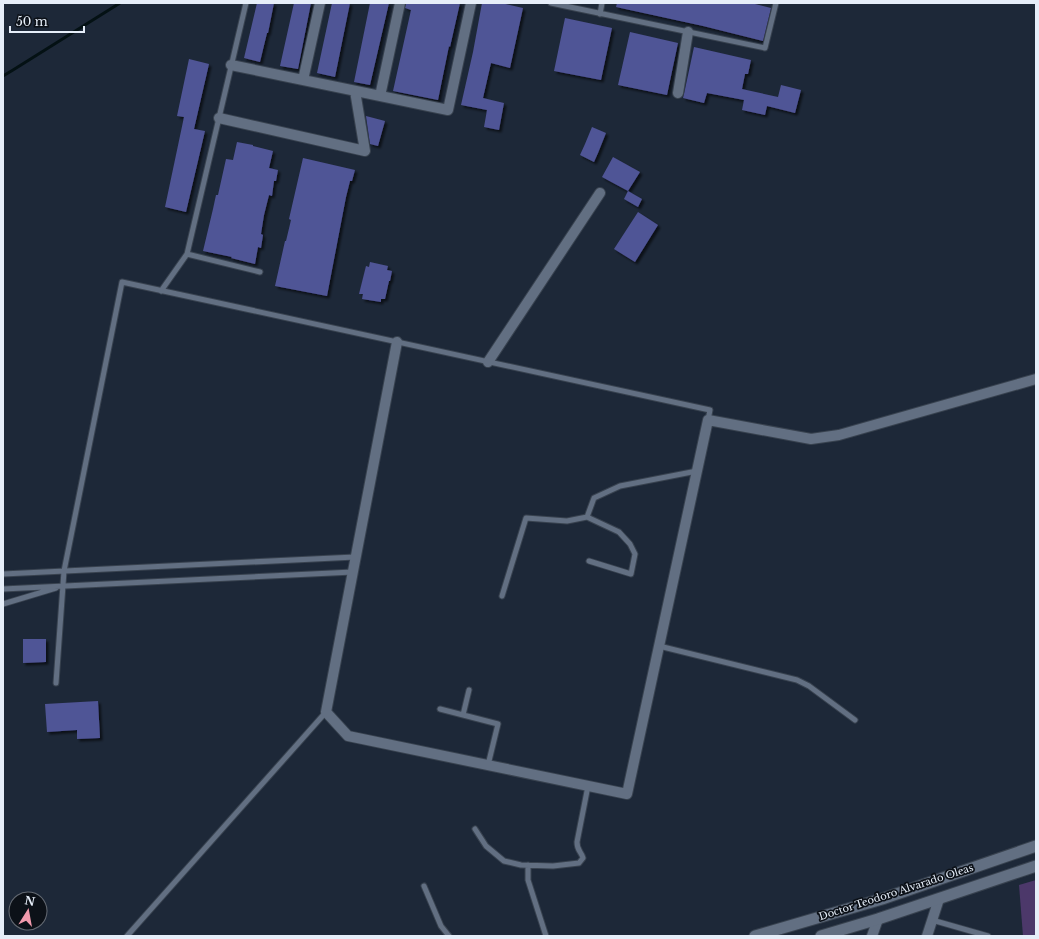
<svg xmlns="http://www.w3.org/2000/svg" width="1039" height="939" font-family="'Libre Baskerville',serif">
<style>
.green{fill:#4c386a}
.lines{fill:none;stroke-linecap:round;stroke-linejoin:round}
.stream{stroke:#041114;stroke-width:3}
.building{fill:#505496;filter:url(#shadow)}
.service-casing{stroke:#38424f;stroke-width:7}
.minor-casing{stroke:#38424f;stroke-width:12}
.secondary-casing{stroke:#38424f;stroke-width:13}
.service{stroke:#626f82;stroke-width:5}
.minor{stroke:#626f82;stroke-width:10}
.secondary{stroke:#626f82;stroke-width:11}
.labels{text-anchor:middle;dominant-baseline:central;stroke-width:3.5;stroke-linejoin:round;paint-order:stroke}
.street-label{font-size:10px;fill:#e6eef9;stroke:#0c1118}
</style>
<defs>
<filter id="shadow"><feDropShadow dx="2.5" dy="2.5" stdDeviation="1" flood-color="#0009"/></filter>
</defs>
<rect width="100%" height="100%" fill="#1d2838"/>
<path class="green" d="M1036 880V936H1023L1019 885Z"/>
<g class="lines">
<path class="stream" d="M3 76 13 70 120 3"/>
</g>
<path class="building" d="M257 3H274L268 33H267L260 62 244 58Z
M294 3H311L298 69 280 66Z
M332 3H350L335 77 317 73Z
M370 3H389L370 85 354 82Z
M406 3H460L450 47 449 46 438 100 393 91 411 10 405 8Z
M482 3H501L523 8 510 68 491 63 483 98 504 103 499 130 484 127 487 110 461 105 473 52Z
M617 3H751L771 8 763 41 703 26 616 7Z
M565 18 612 28 601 80 554 71Z
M630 32 678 43 667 95 618 85Z
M694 47 751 60 748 74H745L742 89 778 97 781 85 801 90 795 113 767 106 765 115 742 110 744 100 707 93 704 103 683 98 684 94Z
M189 59 209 64 194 129 205 131 186 212 165 207 184 117 177 116Z
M366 116 385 121 378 146 370 144Z
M592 127 606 133 598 153 594 162 580 155 585 144Z
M237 142 253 145V146L273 151 269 168 278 170 276 181H274L272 196 269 195 264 215 261 234 263 235 261 248 258 247 255 264 231 258 232 257 203 251 213 209 216 195H218L226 159 233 160Z
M613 157 640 172 628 191 602 177Z
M303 158 355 170 352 181H350L346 197 327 296 275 286 285 241H286L291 220 289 219Z
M628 191 642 199 638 207 624 199Z
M638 212 658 225 635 262 614 249Z
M370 262 388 266 387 270 392 271 390 281H389L385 299H381V302L362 299 363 294H359L366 266 369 267Z
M23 639H46V662L23 663Z
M98 701 100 738 77 739V730L47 732 45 704Z"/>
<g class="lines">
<g class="service-casing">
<path id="service" d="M551 3 765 48 776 3
M600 14 602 3
M187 254 260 272
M161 291 187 254 246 3
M589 561 631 574 635 554 630 544 619 532 587 517 594 498 620 486 697 471
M3 574 355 557
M3 589 353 572
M502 596 526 518 567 521 587 517
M3 604 56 588
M659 646 797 680 809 686 855 720
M56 683 64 571 122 282 710 410 708 420
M440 709 498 724 488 765
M463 715 469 690
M475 829 486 846 504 861 521 865 553 866 579 863 583 858C581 851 577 851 577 842L588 786
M528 865V880L546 936
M424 886 441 926 449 936
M932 920 988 936
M127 936 326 712"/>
</g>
<g class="minor-casing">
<path id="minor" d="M231 65 448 110 471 3
M303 80 320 3
M678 93 688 32
M380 96 400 3
M219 118 365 151 355 91
M397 342 326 712 348 736 627 794 708 420 811 439 839 435 1036 379
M488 362 600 193
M872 936 878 919
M927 936 939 899"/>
</g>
<g class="secondary-casing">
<path id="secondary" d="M755 936 882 899 1036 846
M821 936 878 919 1036 866"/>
</g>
<use href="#service" class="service"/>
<use href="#minor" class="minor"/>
<use href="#secondary" class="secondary"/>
</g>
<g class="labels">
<g class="street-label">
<text transform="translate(896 892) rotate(-18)">Doctor Teodoro Alvarado Oleas</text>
</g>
</g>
<rect width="1039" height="939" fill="none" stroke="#e6eef9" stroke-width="8"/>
<g transform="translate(28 911) rotate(11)"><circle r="19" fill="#0c1118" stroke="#636972"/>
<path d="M0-3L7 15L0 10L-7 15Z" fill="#f29aad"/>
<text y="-6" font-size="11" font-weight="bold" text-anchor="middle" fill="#e6eef9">N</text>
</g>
<path d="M10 26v6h74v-6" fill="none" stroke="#e6eef9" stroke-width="2"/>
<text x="16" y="26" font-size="12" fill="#e6eef9" stroke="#0c1118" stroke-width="3" paint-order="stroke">50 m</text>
</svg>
